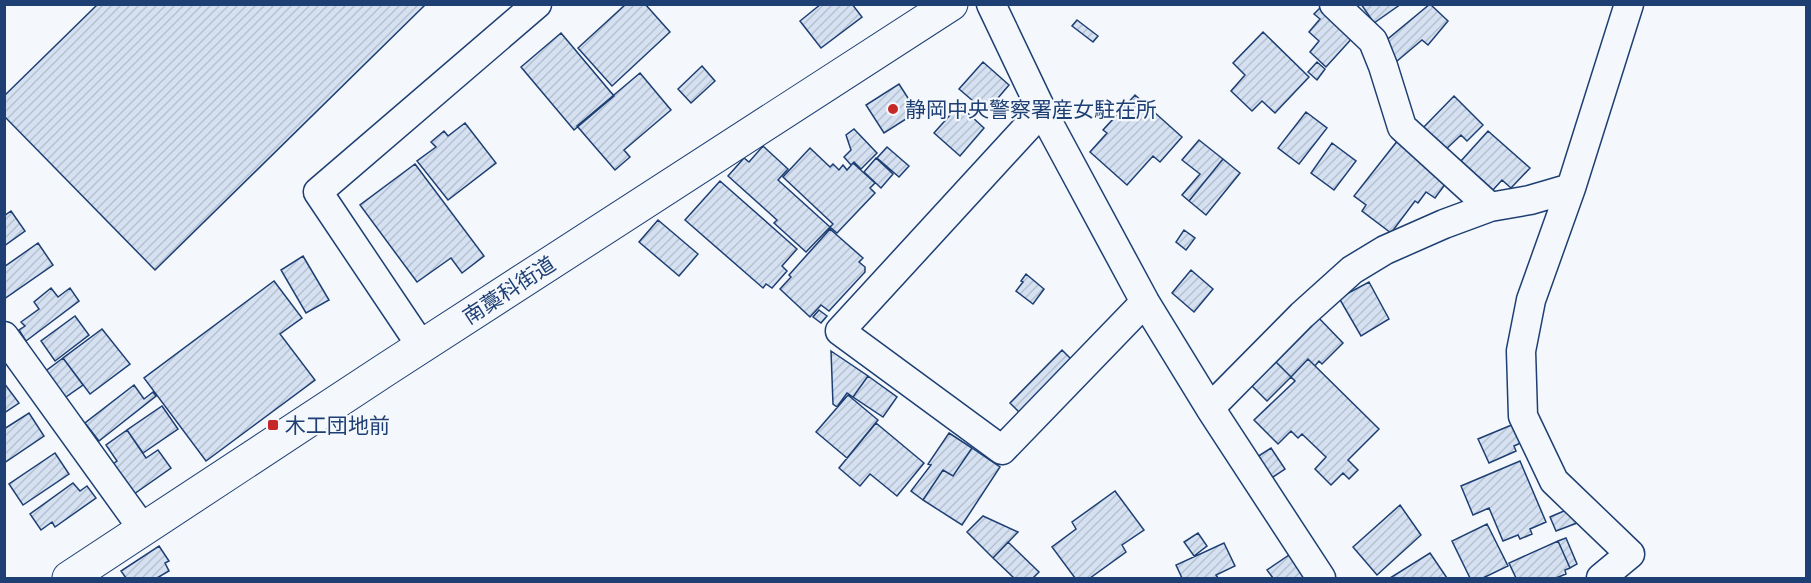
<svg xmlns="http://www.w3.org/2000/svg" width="1811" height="583" font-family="'Public Sans','Noto Sans JP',sans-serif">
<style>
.building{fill:url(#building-hatch);stroke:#1d3f73;stroke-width:1.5}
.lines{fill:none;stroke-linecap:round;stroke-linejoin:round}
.minor-casing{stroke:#1d3f73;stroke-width:31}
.secondary-casing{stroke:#1d3f73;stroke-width:35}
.minor{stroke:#f4f7fb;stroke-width:28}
.secondary{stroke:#f4f7fb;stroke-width:33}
.poi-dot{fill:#c62828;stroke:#f4f7fb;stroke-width:2}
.labels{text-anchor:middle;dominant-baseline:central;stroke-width:4.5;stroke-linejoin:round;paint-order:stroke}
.poi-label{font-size:21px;fill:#1d3f73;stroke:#f4f7fb;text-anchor:start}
.street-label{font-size:21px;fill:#1d3f73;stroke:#f4f7fb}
</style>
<defs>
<pattern id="building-hatch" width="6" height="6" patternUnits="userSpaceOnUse" patternTransform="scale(1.5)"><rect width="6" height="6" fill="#d5e0f0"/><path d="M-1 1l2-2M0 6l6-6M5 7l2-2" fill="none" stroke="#b6c1d1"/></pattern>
</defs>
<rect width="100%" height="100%" fill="#f4f7fb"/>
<path class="building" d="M98 4H426L155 270 4 116V96Z
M626 4H645L670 32 612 86 578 48Z
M821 4H852L862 17 821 48 800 21Z
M1361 4H1401L1374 23Z
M1430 4 1448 21 1428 45 1422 40 1396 62 1383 43Z
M1323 5 1355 35 1326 67 1310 52 1319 41 1309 32 1320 19 1314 14Z
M1077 20 1098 36 1093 42 1072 26Z
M1263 32 1309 77 1275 113 1262 101 1252 111 1231 91 1245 75 1233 63Z
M561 33 614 96 574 130 521 67Z
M983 62 1009 85 986 112 959 89Z
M1317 62 1325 69 1317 80 1308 72Z
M702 66 715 81 691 103 678 89Z
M640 73 671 110 624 150 630 157 615 170 577 126Z
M899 84 917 112 884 133 866 105Z
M1135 95 1182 137 1160 162 1153 156 1127 185 1090 152 1107 133 1103 130Z
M1454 96 1483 125 1467 141 1461 135 1442 153 1420 131Z
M959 105 984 128 960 156 934 133Z
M1306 112 1327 128 1299 164 1278 148Z
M465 123 496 163 448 200 417 161 436 147 431 142 444 131 448 136Z
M854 129 877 153 861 169 854 162 851 165 844 157 851 150 846 135Z
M1488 131 1530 168 1511 188 1502 180 1493 190 1461 161Z
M1402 135 1446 183 1435 198 1426 192 1418 203 1415 201 1391 233 1362 211 1366 205 1354 196Z
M1199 140 1223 159 1189 201 1182 195 1200 174 1182 160Z
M1332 143 1356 161 1334 190 1311 173Z
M763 146 788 169 778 180 830 227 806 252 774 223 777 220 728 176 744 158 749 162Z
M887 147 909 166 899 177 877 158Z
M810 148 830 167 833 164 839 170 843 165 847 170 853 163 875 183 870 188 875 193 837 233 830 227 833 224 783 177Z
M876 158 893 174 881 188 864 172Z
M1223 159 1240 173 1206 215 1189 201Z
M415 164 484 256 462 273 451 258 417 282 360 205Z
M720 181 797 249 782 266 787 271 772 288 766 284 763 288 685 220Z
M11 211 25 231 4 246V216Z
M658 220 698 254 679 276 639 242Z
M830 229 863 258 859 262 865 267V272L829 311 821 305 810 317 780 289 791 277 789 275Z
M1184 230 1195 238 1186 250 1176 242Z
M38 243 53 265 4 299V267Z
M303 256 329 300 306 313 281 270Z
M1191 270 1213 289 1194 312 1172 293Z
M1026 274 1044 289 1033 304 1016 291 1023 282 1021 281Z
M274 281 302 318 280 334 315 380 206 461 144 378Z
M1369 282 1389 319 1361 336 1339 298Z
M51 288 58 297 70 288 79 301 26 341 19 330 25 326 21 322 39 309 34 302Z
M819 310 827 316 821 323 813 317Z
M1314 313 1343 343 1322 364 1319 361 1315 366 1308 359 1291 377 1271 357Z
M75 316 89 335 55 361 41 341Z
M102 329 130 364 90 394 63 358Z
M1062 350 1074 362 1022 415 1010 403Z
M831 351 868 376 853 397 847 393 837 407 833 404Z
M1271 357 1291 377 1267 401 1247 381Z
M63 358 83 385 63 399 43 373Z
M1308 359 1379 429 1348 460 1358 470 1349 479 1343 473 1331 485 1315 469 1326 457 1302 434 1298 438 1291 431 1278 444 1254 420 1295 381 1291 377Z
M868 376 897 397 883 417 853 397Z
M4 383 19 403 4 413Z
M134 385 144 399 153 392 156 396 99 441 85 423Z
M848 395 878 420 847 458 816 432Z
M162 406 178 429 143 453 127 430Z
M29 413 44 436 4 463V429Z
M876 423 924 463 897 496 870 474 860 486 839 468Z
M1514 424 1523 442 1514 446 1516 451 1489 463 1478 439Z
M127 430 146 458 158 450 171 468 134 494 113 464 117 461 106 445Z
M949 433 972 448 953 476 943 470 923 500 911 491 931 465 928 464Z
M972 448 1000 467 962 525 923 500 943 470 953 476Z
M1271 448 1285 469 1270 479 1257 457Z
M55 453 69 474 23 505 9 484Z
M1520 461 1546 522 1530 529 1532 534 1520 539 1518 535 1503 541 1489 508 1473 515 1461 486Z
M73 483 80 491 87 486 96 498 55 527 52 522 41 530 30 514Z
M1115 491 1144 530 1122 545 1126 552 1090 578H1075L1052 547 1076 529 1072 522Z
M1400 505 1421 535 1377 575 1353 547Z
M1571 508 1577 523 1556 531 1550 517Z
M983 516 1018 532 993 558 967 532Z
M1487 524 1508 566 1483 578H1470L1452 541Z
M1198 533 1207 546 1194 556 1184 542Z
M1566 538 1577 564 1570 568 1558 541Z
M1558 541 1570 568 1565 570 1566 574 1556 578H1516L1509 563Z
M1008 542 1039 572 1033 578H1014L993 558Z
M1224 543 1235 566 1216 575 1218 578H1182L1176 565Z
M159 546 169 561 165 563 169 571 157 578H126L121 571Z
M1292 553 1307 576 1304 578H1273L1267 570Z
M1430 553 1447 578H1390Z"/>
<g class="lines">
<g class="minor-casing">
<path id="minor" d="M991 4 1042 111 1145 302 1210 408 1321 578
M1334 4 1373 41 1383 66 1402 127 1490 207
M1042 111 840 331 1002 450 1145 302
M4 336 143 529
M422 347 318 192 537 4
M1210 408 1302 315 1352 270 1385 250 1444 224 1490 207 1530 200 1571 188
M1601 578 1630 554 1554 481 1523 416 1521 351 1531 300 1571 188 1629 4"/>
</g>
<g class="secondary-casing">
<path id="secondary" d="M69 578 385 370 951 4"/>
</g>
<use href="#minor" class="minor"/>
<use href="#secondary" class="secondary"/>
</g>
<g class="poi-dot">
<circle cx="893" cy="109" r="6"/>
<rect x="267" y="419" width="12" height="12" rx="3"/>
</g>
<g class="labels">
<g class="poi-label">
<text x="905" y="109">静岡中央警察署産女駐在所</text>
<text x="285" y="425">木工団地前</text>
</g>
<g class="street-label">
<text transform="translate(509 290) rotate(-33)">南藁科街道</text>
</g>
</g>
<rect width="1811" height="583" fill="none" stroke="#1d3f73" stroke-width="12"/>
</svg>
